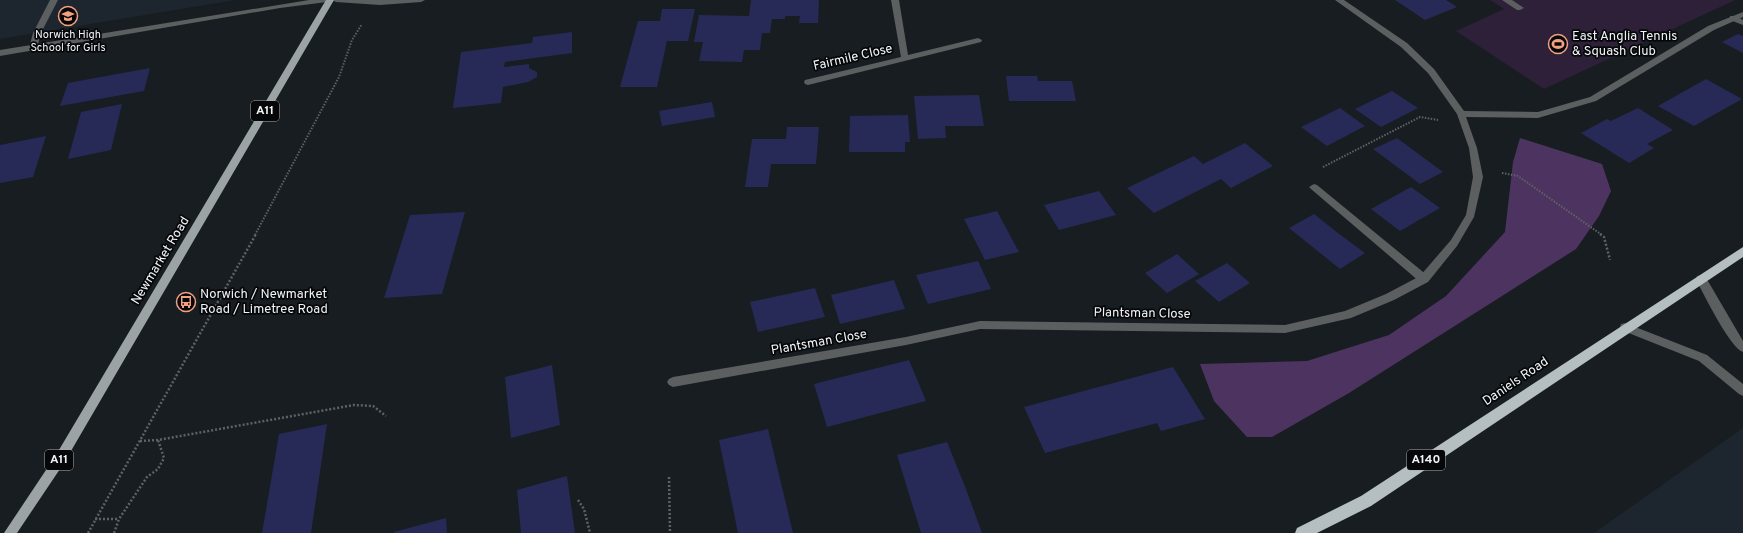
<svg xmlns="http://www.w3.org/2000/svg" width="1743" height="533" font-family="Overpass,sans-serif">
<style>
.built{fill:#1d262f}
.green{fill:#2d2038}
.forest{fill:#4d3460}
.building{fill:#272a56}
.lines{fill:none;stroke-linecap:round;stroke-linejoin:round}
.path-far1{stroke:#5e6266;stroke-width:2;stroke-dasharray:1.5 1.5;stroke-linecap:butt}
.path{stroke:#5e6266;stroke-width:2.5;stroke-dasharray:2 2;stroke-linecap:butt}
.lane{fill:#5b5f60;fill-rule:evenodd}
.street{fill:#5b5f60;fill-rule:evenodd}
.primary{fill:#9ba3a5;fill-rule:evenodd}
.highway{fill:#b5bec1;fill-rule:evenodd}
.labels{text-anchor:middle;dominant-baseline:central;stroke-width:3.5;stroke-linejoin:round;paint-order:stroke}
.far-poi-label{font-size:11px;fill:#f1f4f7;stroke:#050709}
.shield{fill:#050709;stroke:#aaadb0;stroke-width:1}
.shield-label{font-size:12px;font-weight:bold;fill:#f1f4f7}
.poi-label{font-size:13px;fill:#f1f4f7;stroke:#050709;text-anchor:start}
.street-label{font-size:13px;fill:#f1f4f7;stroke:#050709}
</style>
<rect width="100%" height="100%" fill="#181d21"/>
<path class="built" d="M0 0H235L0 39Z
M1743 428V533H1594Z"/>
<path class="green" d="M1490 0H1735L1544 89 1456 31 1504 9Z"/>
<path class="forest" d="M1520 138 1602 164 1611 191 1599 216 1576 249 1349 393 1272 437H1247L1214 401 1200 364 1307 361 1389 335 1446 296 1505 232 1513 162Z"/>
<path class="building" d="M751 0H819L818 23H799L800 16H785V19H772L770 33H762L760 50H744L742 62 699 61 703 42H694L699 15 749 16Z
M1395 0H1446L1457 7 1425 20Z
M662 9H695L688 41H667L657 87H620L638 21H660Z
M572 32V53L505 62 504 67 529 64V68L537 72V77L528 82 503 87 501 103 453 108 461 52 532 43 533 37Z
M1738 34 1743 36V53L1722 42Z
M150 68 144 91 60 106 68 83Z
M1006 76H1037L1038 81H1072L1076 101H1009Z
M1706 79 1742 99 1694 126 1658 106Z
M1392 91 1418 108 1381 127 1355 109Z
M979 95 984 126H945L946 138 918 139 914 96Z
M712 102 715 117 662 126 659 111Z
M122 104 111 150 68 159 81 112Z
M1340 108 1365 126 1327 146 1301 127Z
M1638 108 1673 130 1647 144 1654 148 1629 163 1581 133 1607 119 1611 121Z
M908 115 910 142H905V152H849L850 116Z
M787 127H819L816 164H771L768 187H745L752 139H786Z
M46 136 33 177 0 183V145Z
M1397 138 1443 172 1420 184 1373 149Z
M1245 143 1273 166 1231 188 1221 179 1154 213 1127 188 1194 156 1203 164Z
M1411 187 1440 208 1400 231 1371 209Z
M1099 191 1116 215 1059 230 1044 205Z
M997 211 1019 252 985 260 964 219Z
M465 212 442 294 384 298 410 215Z
M1314 214 1338 233 1365 253 1340 269 1289 228Z
M1177 254 1199 274 1167 293 1145 273Z
M978 261 991 289 928 304 916 275Z
M1227 263 1250 283 1219 302 1195 281Z
M894 280 905 309 840 324 831 295Z
M815 288 825 317 758 332 750 302Z
M909 360 926 401 827 427 814 384Z
M552 365 560 425 511 438 505 377Z
M1173 367 1205 419 1161 431 1157 423 1045 453 1024 407Z
M327 424 311 533H262L279 434Z
M768 429 793 533H738L719 440Z
M947 442 966 489 982 533H921L897 455Z
M567 476 575 533H521L517 490Z
M446 518 447 533H394V532Z"/>
<g class="lines">
<path class="path-far1" d="M1323 167 1420 117 1438 120
M1502 173 1518 176 1602 235
M255 235 339 77 352 40 362 24"/>
<path class="path" d="M1600 234 1604 237 1610 260
M140 441 158 440 354 405 373 406 386 416
M669 477 670 533
M578 500 584 509 590 533
M95 519H119
M88 533 256 234
M114 533 119 519 147 477 158 469 164 458 158 440"/>
<path class="lane" d="M50 0H58L41 33 37 48 36 50H30L29 48 33 33Z
M1502 0H1512L1524 8 1520 10H1517Z
M1730 16H1736L1743 20V25L1730 20Z
M1314 184 1317 185 1428 276 1429 279 1428 282H1420L1311 189 1309 187Z
M1701 275 1705 276 1743 341V352C1730 348 1705 296 1697 282L1696 279 1697 276Z
M1625 323 1707 355 1743 384V396L1739 394 1699 361 1621 330 1620 327 1621 324Z"/>
<path class="street" d="M309 0H331L327 2 280 8 0 56V50Z
M332 0H425L421 2 380 5 336 2Z
M891 0H899L908 55 978 38 982 40 981 42 808 85 805 84 804 82 805 80 901 57Z
M1335 0H1344L1407 43 1434 69 1464 111 1538 112 1590 97 1708 26 1743 12V17L1714 30 1596 101 1538 118 1466 117 1477 148 1483 177 1474 217 1457 246 1428 282 1394 300 1351 318 1285 333 980 329 906 345 673 387 669 385 667 382 669 379 673 377 906 337 980 321 1285 325 1345 311 1386 294 1420 276 1451 240 1466 215 1473 177 1469 148 1457 114 1428 73 1401 47Z"/>
<path class="primary" d="M326 0H334L64 463 17 533H4L56 455Z"/>
<path class="highway" d="M1743 247V257L1371 506 1317 533H1295L1297 528 1361 496Z"/>
</g>
<defs>
<g id="school-ring" transform="scale(1)"><circle r="9.5" fill="#050709" stroke="#f2a07f" stroke-width="1.5"/><path d="M0-5L7-2L0 1L-7-2ZM-4 1L0 2.5L4 1V4Q0 6-4 4Z" fill="#f2a07f"/></g>
<g id="stadium-ring" transform="scale(1)"><circle r="9.5" fill="#050709" stroke="#f2a07f" stroke-width="1.5"/><path d="M0-5a6.5 5 0 1 0 0 10a6.5 5 0 1 0 0-10ZM-3.5-1.8h7v3.6h-7Z" fill="#f2a07f"/></g>
<g id="bus-ring" transform="scale(1)"><circle r="9.5" fill="#050709" stroke="#f2a07f" stroke-width="1.5"/><path d="M-5-6H5V4H4V6H2V4H-2V6H-4V4H-5ZM-3.5-4V0h7V-4ZM-3.5 1.2v1.5H-2V1.2ZM2 1.2v1.5H3.5V1.2Z" fill="#f2a07f"/></g>
</defs>
<g fill-rule="evenodd">
<use href="#school-ring" x="68" y="16"/>
<use href="#stadium-ring" x="1558" y="44"/>
<use href="#bus-ring" x="186" y="302"/>
</g>
<g class="labels">
<g class="far-poi-label">
<text x="68" y="35">Norwich High<tspan x="68" dy="13">School for Girls</tspan></text>
</g>
<g class="shield">
<rect x="251" y="101" width="28" height="20" rx="3"/>
<rect x="45" y="450" width="28" height="20" rx="3"/>
<rect x="1407" y="450" width="38" height="20" rx="3"/>
</g>
<g class="shield-label">
<text x="265" y="111">A11</text>
<text x="59" y="460">A11</text>
<text x="1426" y="460">A140</text>
</g>
<g class="poi-label">
<text x="1572" y="37">East Anglia Tennis<tspan x="1572" dy="15">&amp; Squash Club</tspan></text>
<text x="200" y="295">Norwich / Newmarket<tspan x="200" dy="15">Road / Limetree Road</tspan></text>
</g>
<g class="street-label">
<text transform="translate(853 58) rotate(-13)">Fairmile Close</text>
<text transform="translate(161 261) rotate(-59)">Newmarket Road</text>
<text transform="translate(1142 314) rotate(1)">Plantsman Close</text>
<text transform="translate(819 343) rotate(-10)">Plantsman Close</text>
<text transform="translate(1516 382) rotate(-34)">Daniels Road</text>
</g>
</g>
</svg>
